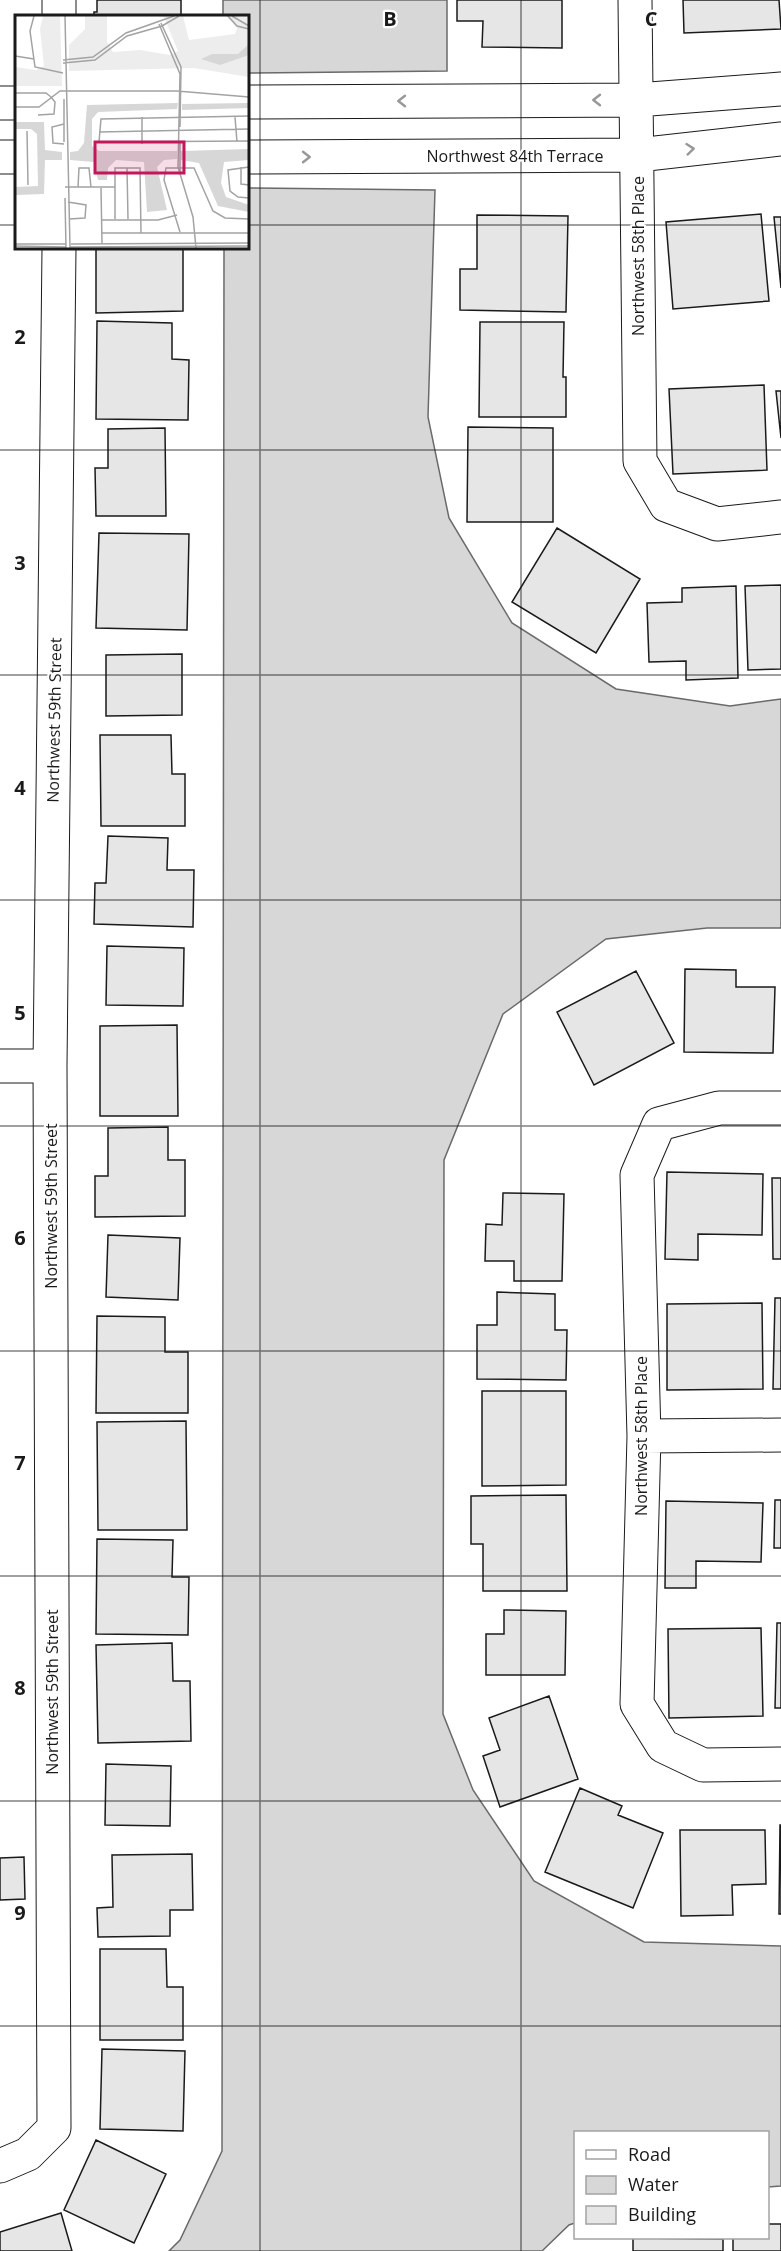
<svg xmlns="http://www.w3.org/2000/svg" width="781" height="2251" font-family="'Open Sans',sans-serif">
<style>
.water{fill:#d7d7d7;stroke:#6a6a6a;stroke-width:1.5}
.building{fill:#e6e6e6;stroke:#1a1a1a;stroke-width:1.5}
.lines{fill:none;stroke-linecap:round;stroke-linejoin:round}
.minor-casing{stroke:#1a1a1a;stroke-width:35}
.minor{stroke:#fff;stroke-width:33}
.oneway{stroke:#989898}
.grid{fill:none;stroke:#1a1a1a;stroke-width:1.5;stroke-opacity:0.55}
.labels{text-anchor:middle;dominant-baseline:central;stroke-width:4.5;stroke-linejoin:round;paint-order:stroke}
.street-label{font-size:16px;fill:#1a1a1a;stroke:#fff}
.inset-road{fill:none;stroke:#a3a3a3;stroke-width:1.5}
.view{fill:#c2185b;fill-opacity:0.15;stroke:#c2185b;stroke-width:3}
.inset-edge{fill:none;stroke:#1a1a1a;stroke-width:3}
.grid-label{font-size:20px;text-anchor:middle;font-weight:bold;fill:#1a1a1a;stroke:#fff;stroke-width:4.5;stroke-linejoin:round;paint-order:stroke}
</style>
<rect width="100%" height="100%" fill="#fff"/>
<path class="water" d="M223 0H447V71L248 73V16H223Z
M248 188 435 190 428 417 449 518 512 623 616 689 730 706 781 699V928H707L606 939 503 1014 444 1160 443 1714 473 1790 534 1881 644 1942 781 1946V2186L768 2187V2132H576L575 2223 569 2225 542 2251H169L180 2240 222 2151 224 248H248Z"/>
<path class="building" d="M97 0H181V16H94V12H97Z
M457 0H562V48L482 47 483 21H457Z
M683 0H779L781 29 684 33Z
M761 214 769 301 673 309 666 222Z
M477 215 568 216 566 312 460 310V269H477Z
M774 217H781V288Z
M96 248H183V311L96 313Z
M97 321 172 323V359L189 360 188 420 96 419Z
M480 322H564L563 377H566V417H479Z
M764 385 767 470 673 474 669 389Z
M776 391H781V438Z
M468 427 553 428V522H467Z
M165 428 166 516H96L95 468H108V429Z
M557 528 640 579 596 653 512 602Z
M99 533 189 534 187 630 96 628Z
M781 585V669L748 670 745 586Z
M736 586 738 678 686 680V661L649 662 647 603 682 602V588Z
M182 654V715L106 716V655Z
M100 735H171L172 774H185V826H101Z
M108 836 168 838 167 870H194L193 927 94 924 95 883H106Z
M107 946 184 948 183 1006 106 1005Z
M685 969 736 970V987H775L773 1053 684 1052Z
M636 971 674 1043 594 1085 557 1012Z
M177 1025 178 1116H100V1026Z
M168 1127V1160H185V1216L95 1217V1176H108V1128Z
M667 1172 763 1174 762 1235 698 1234V1260L665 1259Z
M772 1178H781V1259H773Z
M503 1193 564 1194 562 1281H514V1261H485L486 1224 502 1225Z
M108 1235 180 1238 178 1300 106 1297Z
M497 1292 555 1294V1330H567L566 1380 477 1379V1325H497Z
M775 1298H781V1389H773Z
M762 1303 763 1389 667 1390V1304Z
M97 1316 165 1317V1352H188V1413H96Z
M482 1391H566V1485L482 1486Z
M186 1421 187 1530H98L97 1422Z
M566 1495 567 1591H483V1544H471V1496Z
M775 1500H781V1548H774Z
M666 1501 763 1503 761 1562 696 1561V1588H665Z
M97 1539 173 1540 172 1577H189L188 1635 96 1634Z
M504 1610 566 1611 565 1675H486V1634H504Z
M777 1623H781V1708H775Z
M761 1628 763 1716 669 1718 668 1629Z
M172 1643 173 1681H190L191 1741 98 1743 96 1645Z
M549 1696 578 1779 500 1807 483 1756 500 1750 489 1718Z
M106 1764 171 1766 170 1826 105 1825Z
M580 1788 622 1806 618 1815 663 1833 633 1908 545 1872Z
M780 1825H781V1914H779Z
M680 1830H765L766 1884 732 1885 733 1915 681 1916Z
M192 1854 193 1910H170V1936L98 1937 97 1908 113 1907 112 1855Z
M24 1857 25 1899 0 1900V1858Z
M100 1949H166L167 1987H183V2040H100Z
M102 2049 185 2051 183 2131 100 2129Z
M96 2140 166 2174 134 2243 64 2210Z
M61 2213 72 2251H0V2232Z
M768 2224H781V2251H733V2238H768Z
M633 2238 723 2239V2251H633Z"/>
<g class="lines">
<g class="minor-casing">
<path id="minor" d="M59 0V16
M635 0 640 461 666 505 717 524 781 517
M248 102 637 100 781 89
M0 103H16
M0 157H16
M248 157 638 155 781 139
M0 1066H50
M781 1108H719L659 1124 637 1175 644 1436 637 1704 663 1746 703 1765 781 1764
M644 1436 781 1435
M0 2166 28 2154 54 2128 50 1066 59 248"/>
</g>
<use href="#minor" class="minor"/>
</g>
<defs><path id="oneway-chevron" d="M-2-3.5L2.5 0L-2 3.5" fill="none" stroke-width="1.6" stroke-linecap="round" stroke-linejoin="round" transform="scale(1.5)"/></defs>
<g class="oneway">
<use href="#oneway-chevron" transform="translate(597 100) rotate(180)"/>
<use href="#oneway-chevron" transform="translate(402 101) rotate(180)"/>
<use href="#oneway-chevron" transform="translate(690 149) rotate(-6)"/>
<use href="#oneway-chevron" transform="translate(306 157)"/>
</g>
<path class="grid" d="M260 0V2251M521 0V2251M0 225H16M248 225H781M0 450H781M0 675H781M0 900H781M0 1126H781M0 1351H781M0 1576H781M0 1801H781M0 2026H781"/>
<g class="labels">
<g class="street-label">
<text x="515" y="156">Northwest 84th Terrace</text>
<text transform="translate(638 256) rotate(-90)">Northwest 58th Place</text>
<text transform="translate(54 720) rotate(-89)">Northwest 59th Street</text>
<text transform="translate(51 1206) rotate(-90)">Northwest 59th Street</text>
<text transform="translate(641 1436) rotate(-90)">Northwest 58th Place</text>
<text transform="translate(52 1692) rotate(-90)">Northwest 59th Street</text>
</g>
</g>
<g transform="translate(15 15)">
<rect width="234" height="234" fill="#fff"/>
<path d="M28 1H45L47 71H0V52L21 55 29 51 25 14ZM70 1H92V27L98 37 125 35 155 40 163 36 149 2 142 1H168L174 25 220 19 222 13 211 1H234V62L179 53 54 56V30L70 14Z" fill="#ededed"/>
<path d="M234 29V40L205 50 186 44 197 39H223ZM163 88 162 94 83 97 77 104V131L84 136H162V144L149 145 142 152 152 195 132 197 129 147 101 145 93 153 92 165H83L79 147 55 145V137L63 136 69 128 72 90ZM234 88V93L167 95V89ZM0 107H29L30 135 47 137V145H30L29 179 1 180 0 209V172L23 171 22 119 16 114H0ZM234 134V145L209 147 206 168 211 182 234 190V197L203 191 184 148 166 145V136Z" fill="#d7d7d7"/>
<path class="inset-road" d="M19 1 15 16 20 52 48 58M50 1 55 233M213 1 222 11 234 14M217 1 234 11M146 8 166 52 165 112M144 9 165 59 163 152 178 202 181 233M0 41 19 44M48 45 78 42 111 18 159 1M48 48 80 45 112 21 147 11 164 1M0 78H31L36 82M49 84V127M0 92H24L45 76H162L234 82M23 100 39 99 40 87 36 82M234 101 86 104 84 127 234 126M127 102V129M220 102 222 127M49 109 37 112 38 128 49 129M12 116 13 170M84 117 234 114M165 128V157M226 152V169L234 170M234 152 213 155 215 176 223 182 234 183M112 153 113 204M50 172H100M63 172 64 153H74L76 172M86 173 87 228M50 183 51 233M53 187 71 190 70 203 54 204M100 204V153H125L126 218M87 205H143L162 200M165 217 149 165 151 153H179L198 196 210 203 234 204M87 218H234M0 229H51M56 229 234 228M0 231 51 232M55 232 234 231"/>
<path class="view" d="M80 127H169V158H80Z"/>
<rect width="234" height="234" class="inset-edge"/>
</g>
<g class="grid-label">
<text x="390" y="26">B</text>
<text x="651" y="26">C</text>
<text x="20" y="344">2</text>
<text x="20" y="570">3</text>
<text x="20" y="795">4</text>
<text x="20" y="1020">5</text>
<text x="20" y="1245">6</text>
<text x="20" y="1470">7</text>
<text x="20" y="1695">8</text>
<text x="20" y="1920">9</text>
</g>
<rect x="574" y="2131" width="195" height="108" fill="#ffffff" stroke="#a3a3a3" stroke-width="1.5"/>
<rect x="586" y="2150" width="30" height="9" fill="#ffffff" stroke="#a3a3a3" stroke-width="1.5"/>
<text x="628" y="2161" font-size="18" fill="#1a1a1a">Road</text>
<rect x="586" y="2176" width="30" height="18" fill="#d7d7d7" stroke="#a3a3a3" stroke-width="1.5"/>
<text x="628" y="2191" font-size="18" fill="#1a1a1a">Water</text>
<rect x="586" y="2206" width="30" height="18" fill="#e6e6e6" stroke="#a3a3a3" stroke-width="1.5"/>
<text x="628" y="2221" font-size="18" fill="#1a1a1a">Building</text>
</svg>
